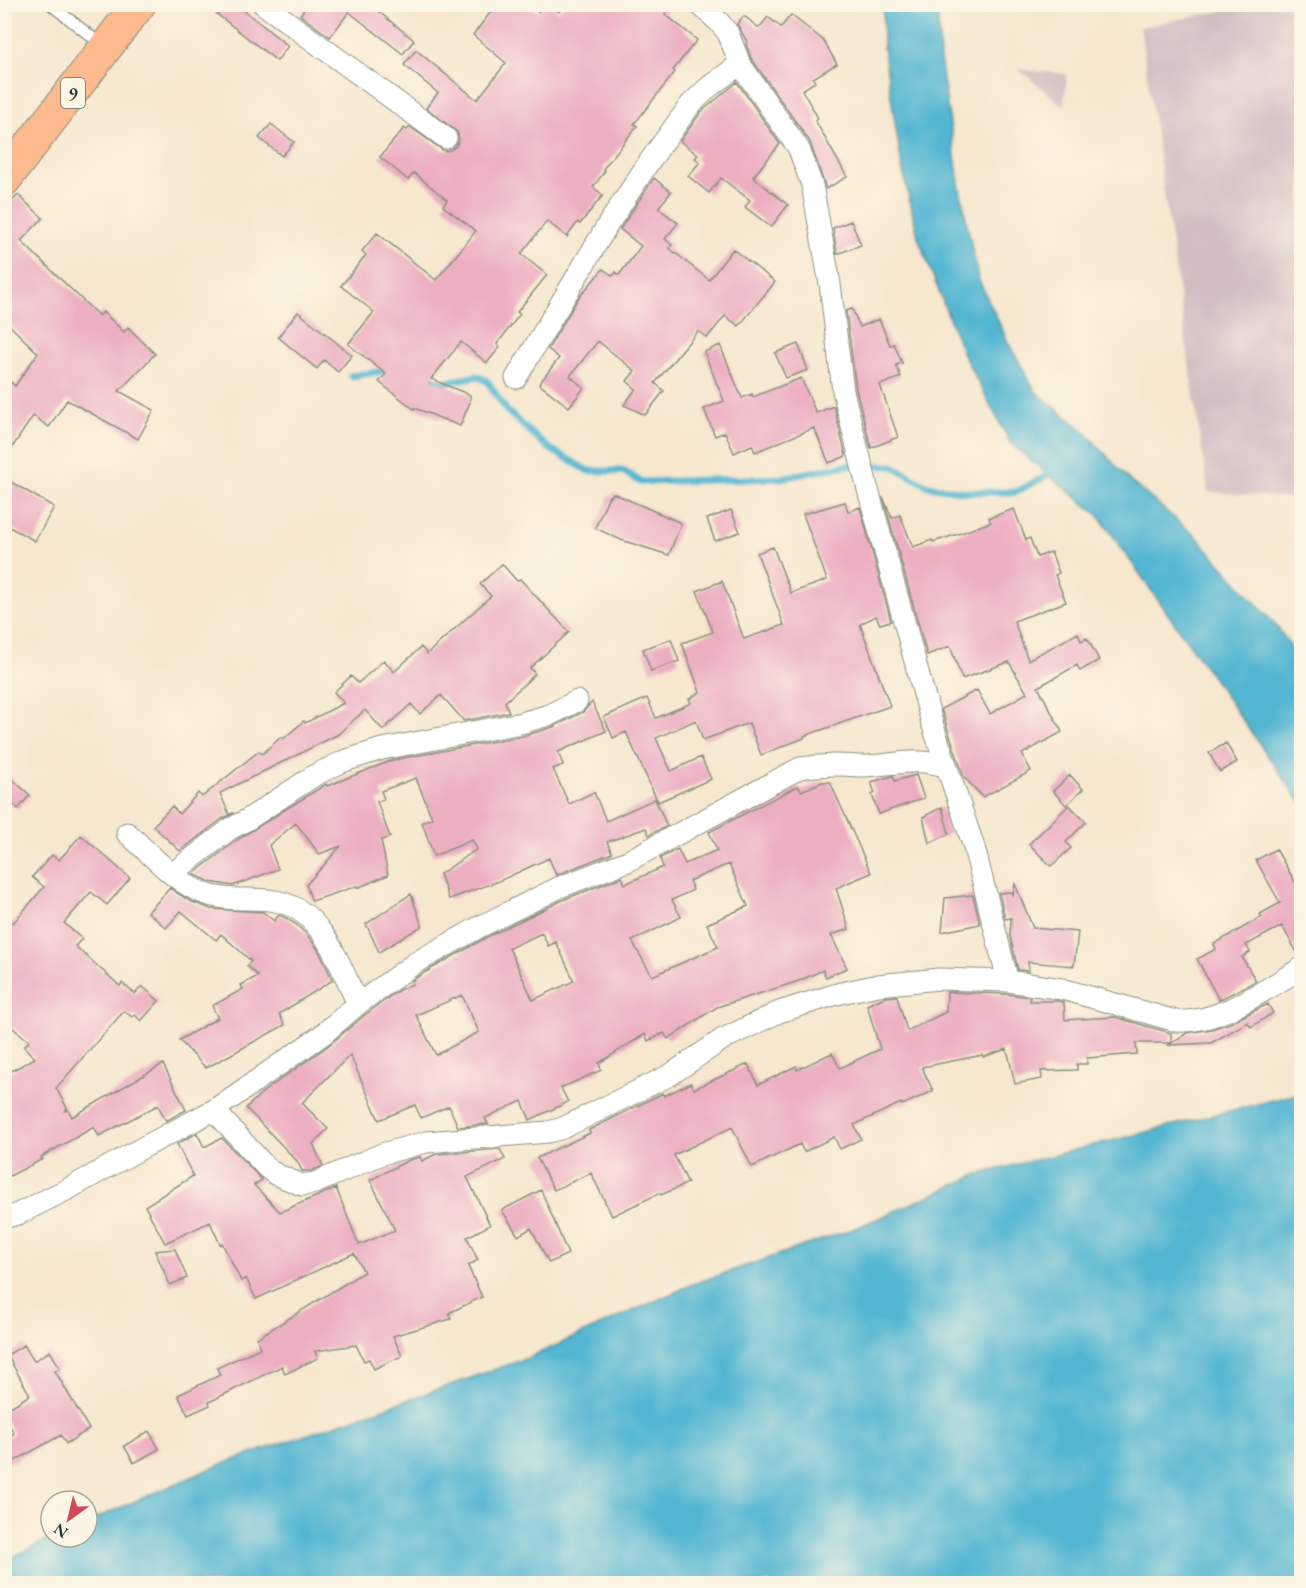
<svg xmlns="http://www.w3.org/2000/svg" width="1306" height="1588" font-family="'EB Garamond',serif">
<style>
.industrial{fill:#d2bec2}
.water{fill:#53b6d2;stroke:#397a83;stroke-width:1.5}
.lines{fill:none;stroke-linecap:round;stroke-linejoin:round}
.stream{stroke:#53b6d2;stroke-width:7}
.building{fill:#ecafc2;fill-rule:evenodd}
.lane-casing{stroke:#8a9281;stroke-width:13}
.street-casing{stroke:#8a9281;stroke-width:23}
.highway-casing{stroke:#8a9281;stroke-width:35}
.lane{stroke:#fff;stroke-width:10}
.street{stroke:#fff;stroke-width:21}
.highway{stroke:#fcba8e;stroke-width:33}
.labels{text-anchor:middle;dominant-baseline:central;stroke-width:6;stroke-linejoin:round;paint-order:stroke}
.shield{fill:#fcf5e5;stroke:#617469;stroke-width:1.5}
.shield-label{font-size:18px;font-weight:bold;fill:#1f3d34}
</style>
<rect width="100%" height="100%" fill="#fcf5e5"/>
<filter id="ink" filterUnits="userSpaceOnUse"><feTurbulence type="fractalNoise" baseFrequency=".0167" numOctaves="2"/><feDisplacementMap in="SourceGraphic" scale="12" xChannelSelector="R" yChannelSelector="G"/><feConvolveMatrix kernelMatrix="1 2 1 2 8 2 1 2 1" color-interpolation-filters="sRGB"/></filter>
<filter id="wash" filterUnits="userSpaceOnUse"><feTurbulence type="fractalNoise" baseFrequency=".008" numOctaves="4" result="noise"/><feDisplacementMap in="SourceGraphic" scale="24" xChannelSelector="R" yChannelSelector="G"/><feGaussianBlur stdDeviation="1.35" result="paint"/><feColorMatrix in="noise" values="0 0 0 0 0 0 0 0 0 0 0 0 0 0 0 0 0 1.4 0 .05"/><feComposite in="paint" operator="in"/></filter>
<g filter="url(#wash)">
<rect width="100%" height="100%" fill="#f6e7ce"/>
<path class="industrial" d="M1252 5H1301V499L1208 492 1140 27Z
M1018 69 1067 74 1064 106Z"/>
<path class="water" d="M883 5H937L940 59 960 188 978 278 1008 342 1036 392 1085 432 1130 481 1197 537 1278 628 1301 662V803L1099 516 1011 444 963 354 918 237 902 167 883 46Z
M1301 1093V1583H5V1561L53 1537H87V1522L219 1465 528 1358 693 1284 856 1228 979 1174Z"/>
<g class="lines">
<path class="stream" d="M351 376 390 370
M424 376 442 383 477 376 487 381 507 411 547 447 588 471H623L641 482 781 478 847 465 893 466 928 486 965 492H1016L1055 471"/>
</g>
<g id="blocks">
<path class="building" d="M204 4H236L288 46 277 61Z
M308 4H369L414 40 403 54 349 12 330 37 300 15Z
M497 4H528L538 12 544 4H550L559 12 565 4H672L665 14 697 40 673 70 675 72 634 124 637 126 603 169 605 171 593 187 603 195 580 224 578 222 567 237 547 221 521 254 547 275 517 312 520 314 497 344 500 347 487 363 461 342 431 379 470 395V402L460 426 415 408 414 409 379 382 386 374 348 344 374 312 341 286 366 255 362 251 377 233 436 280 476 231 443 206 447 200 414 173 408 180 380 157 404 128 407 130 410 127 444 151 451 150 456 146 459 140 457 132 426 108 438 93 404 65 416 50 477 100 506 63 473 35Z
M791 15 823 40 837 64 813 78 815 82 802 90 818 118 815 120 847 177 826 189 810 142 751 58 746 44 747 42 737 24 744 16 759 28 768 17 781 27Z
M737 82 780 144 753 177 788 205 771 227 745 207 750 200 721 178 709 193 688 176 700 162 695 158 698 155 680 141 701 112Z
M271 124 294 142 282 156 259 138Z
M654 178 671 192 658 208 678 223 665 239 672 245 669 248 709 280 733 249 775 282 739 326 725 316 707 338 698 331 655 383 664 391 645 415 624 405 636 389 627 381 635 371 598 341 570 376 584 388 569 407 539 384 559 358 548 349 577 300 603 269 613 276 616 272 619 275 641 246 620 229Z
M18 195 43 218 21 241 99 316 103 312 124 332 128 327 155 354 119 391 154 410 138 439 67 400 49 427 33 416 4 460V376L15 386 38 353 4 320V209Z
M851 221 861 245 837 254 833 228Z
M852 309 860 327 879 319 890 345 894 344 902 363 896 365 901 377 880 385 898 437 871 448 856 389 846 311Z
M298 312 352 355 338 372 324 360 317 369 278 337Z
M798 344 808 370 786 378 775 353Z
M720 345 742 398 752 394 753 397 801 378 816 413 834 406 846 456 829 463 814 428 755 452 752 445 734 453 725 432 715 436 704 409 724 401 704 352Z
M4 478 54 507 35 541 4 524Z
M613 493 681 523 669 555 621 540 595 528 609 496 611 497Z
M883 497 892 518 900 515 913 547 932 540 933 542 961 533 991 522 989 518 1014 509 1026 540 1030 538 1037 557 1051 552 1059 573 1055 575 1066 602 1014 621 1028 660 1078 633 1081 641 1087 638 1099 660 1080 671 1077 665 1038 687 1062 732 1022 754 1031 771 983 797 964 777 941 709 977 690 990 714 1027 693 1009 662 962 679 950 646 927 655Z
M845 502 848 512 860 507 891 621 880 624 876 616 860 624 890 706 804 736V738L761 755 749 723 703 740 696 720 656 738 671 771 701 757 711 779 658 802 626 732 613 738 604 717 647 698 656 718 691 703 689 699 700 692 682 643 713 632 697 591 722 581 744 639 784 625 757 553 773 547 791 593 827 580 803 514Z
M731 510 740 532 715 541 707 519Z
M502 564 517 581 520 579 569 632 530 668 535 674 505 702 509 712 464 721 441 695 420 714 411 704 383 730 365 710 337 735 220 793 229 814 234 813 222 819 180 851 153 826 172 806 179 814 198 793 202 797 259 751 262 754 281 737 283 739 304 721 305 723 344 703 334 692 351 676 358 683 384 660 394 672 421 647 427 654 491 596 480 584Z
M671 639 679 661 651 671 643 649Z
M592 702 606 731 558 752 563 765 553 769 569 804 594 792 606 821 655 799 667 826 649 835 646 828 607 842 612 853 556 875 549 858 499 881 449 899 440 874 477 849 472 840 434 856 422 822 432 818 416 778 381 791 384 799 377 802 390 837 381 840 388 875 357 888V886L312 901 306 885 341 846 319 854 296 823 269 845 278 869 233 886 210 882 193 874 237 840 326 784 327 786 393 760 523 736 553 727 583 712Z
M1226 743 1237 762 1220 772 1209 753Z
M4 772 30 795 18 809 4 796Z
M916 775 924 798 879 814 872 795 875 793 871 782 893 776 895 781Z
M1070 775 1083 789 1066 805 1053 791Z
M822 782H830L871 873 836 888 849 929 831 935 847 968 826 977 823 970 796 982 717 1007 668 1039 664 1033 648 1041 645 1034 599 1063 601 1070 561 1088 568 1102 530 1120 522 1101 485 1118 488 1124 458 1127 449 1106 421 1118 415 1105 379 1120 350 1055 302 1103 328 1129 313 1144 323 1166 311 1171H302L297 1161 246 1108 263 1092 329 1045 366 1014 399 990 413 984 411 981 422 974 487 937 565 899 622 877 625 884 663 867 660 858 678 849 685 864 717 850 709 832 798 786 801 791ZM729 864 748 906 707 924 718 947 652 976 632 941 681 917 672 900 693 890 689 881ZM542 933 548 946 556 942 574 981 533 1000 509 948ZM462 995 479 1032 436 1055 416 1015Z
M1069 805 1086 822 1066 842 1071 848 1051 866 1029 844Z
M942 807 949 834 929 843 923 817Z
M81 835 130 878 107 905 91 892 64 923 82 939 75 946 120 986 122 983 135 994 142 986 159 1001 141 1021 135 1015 132 1017 124 1011 56 1088 67 1108 65 1111 68 1110 72 1117 163 1064 186 1110 166 1121 158 1105 99 1136 94 1127 41 1157 43 1159 4 1179V1075L35 1058 24 1047 29 1041 4 1021V915L13 923 44 887 32 877 52 855 59 860Z
M1276 849 1302 894V955L1299 956 1282 926 1246 945 1250 952 1242 957 1256 981 1219 1000 1197 959 1216 949 1214 944 1262 917 1260 914 1280 903 1256 860Z
M1015 884 1033 928 1078 932 1074 966 1028 962 1029 971 1018 970 1010 936 1011 918 1005 919 999 893 1012 892 1013 896Z
M170 888 190 901 211 909 263 912 274 921 279 915 286 918 297 925 307 935 317 948 333 980 279 1014 285 1025 206 1068 179 1040 218 1018 212 1006 243 989 241 985 258 976 247 966 251 961 221 934 216 940 181 911 166 928 148 912Z
M411 894 422 926 379 952 366 924Z
M973 895 980 924 942 932 945 898Z
M947 992 1007 994 1030 997V1001H1059L1064 1003 1065 1020 1115 1017 1171 1033V1043H1136L1137 1054 1087 1058V1064H1077V1070L1041 1071 1042 1079 1015 1084 1007 1049 983 1057V1055L922 1067 933 1091 902 1105 901 1103 854 1125 861 1139 840 1149 834 1137 804 1152 800 1144 752 1167 732 1127 674 1155 688 1183 661 1195 660 1193 612 1216 591 1173 554 1190 537 1158 590 1133 589 1130 663 1093 664 1096 691 1083 694 1089 748 1064 758 1085 796 1066 797 1070 832 1053 840 1068 880 1049 867 1005 885 997 897 996 907 1031 946 1012Z
M1268 1004 1273 1013 1251 1027 1248 1022 1211 1043 1168 1045 1187 1033 1212 1029 1230 1023Z
M197 1133 204 1147 222 1138 261 1179 262 1180 254 1185 280 1212 336 1188 359 1245 395 1230 370 1180 409 1160 420 1157 422 1161 436 1154 500 1149 505 1159 467 1177 490 1225 467 1237 478 1260 468 1266 482 1297 449 1313 451 1319 393 1336 402 1356 374 1369 369 1359 364 1361 356 1345 315 1351 318 1358 285 1374 282 1366 209 1402 210 1405 188 1415 178 1395 220 1375 217 1368 260 1348 257 1338 364 1272 354 1253 256 1299 246 1278 241 1281 222 1243 220 1244 210 1222 165 1243 145 1206 193 1176 177 1144Z
M541 1190 568 1254 549 1263 531 1228 518 1236 502 1210Z
M175 1249 187 1278 170 1285 155 1251Z
M24 1345 34 1361 50 1351 60 1368 55 1371 89 1429 66 1444 61 1435 4 1467V1442L14 1433 4 1417V1411L30 1395 7 1355Z
M149 1431 159 1449 134 1463 124 1446Z"/>
</g>
</g>
<g filter="url(#ink)">
<use href="#blocks" fill-opacity="0" stroke="#8a9281" stroke-width="1.5"/>
<g class="lines">
<g class="lane-casing">
<path id="lane" d="M50 4 102 45"/>
</g>
<g class="street-casing">
<path id="street" d="M263 4 446 138
M699 4 719 22 728 33 740 64 799 149 812 185 830 284 843 391 867 486 932 723 974 847 1008 981
M516 378 607 226 649 162 691 104 709 87 740 64
M127 833C151 854 176 884 206 894 228 902 253 897 275 901 322 908 340 966 358 1004
M173 873 230 829 247 820 315 775 344 761 382 749 521 723 549 715 577 701
M214 1110 265 1166 275 1174 302 1185 315 1183 382 1154 426 1142 548 1132 563 1128 670 1075 723 1039 779 1012 837 994 878 985 939 979 1008 981 1062 989 1176 1021C1220 1024 1265 989 1302 968
M4 1218 18 1214 68 1189 144 1147 214 1110 322 1035 358 1004 415 963 481 926 560 887 628 861 800 768C822 764 840 765 862 766 890 766 918 756 946 767"/>
</g>
<g class="highway-casing">
<path id="highway" d="M4 180 139 4"/>
</g>
<use href="#lane" class="lane"/>
<use href="#street" class="street"/>
<use href="#highway" class="highway"/>
</g>
</g>
<g class="labels">
<rect class="shield" x="61" y="78" width="24" height="30" rx="4.5"/>
<g class="shield-label">
<text x="73" y="93">9</text>
</g>
</g>
<rect width="1306" height="1588" fill="none" stroke="#fcf5e5" stroke-width="24"/>
<g transform="translate(69 1519) rotate(214)"><circle r="28" fill="#fcf5e5" stroke="#a4ab9e" stroke-width="1.5"/>
<path d="M0-4.5L10 22L0 15L-10 22Z" fill="#d1495b"/>
<text y="-9" font-size="16" font-weight="bold" text-anchor="middle" fill="#1f3d34">N</text>
</g>
</svg>
